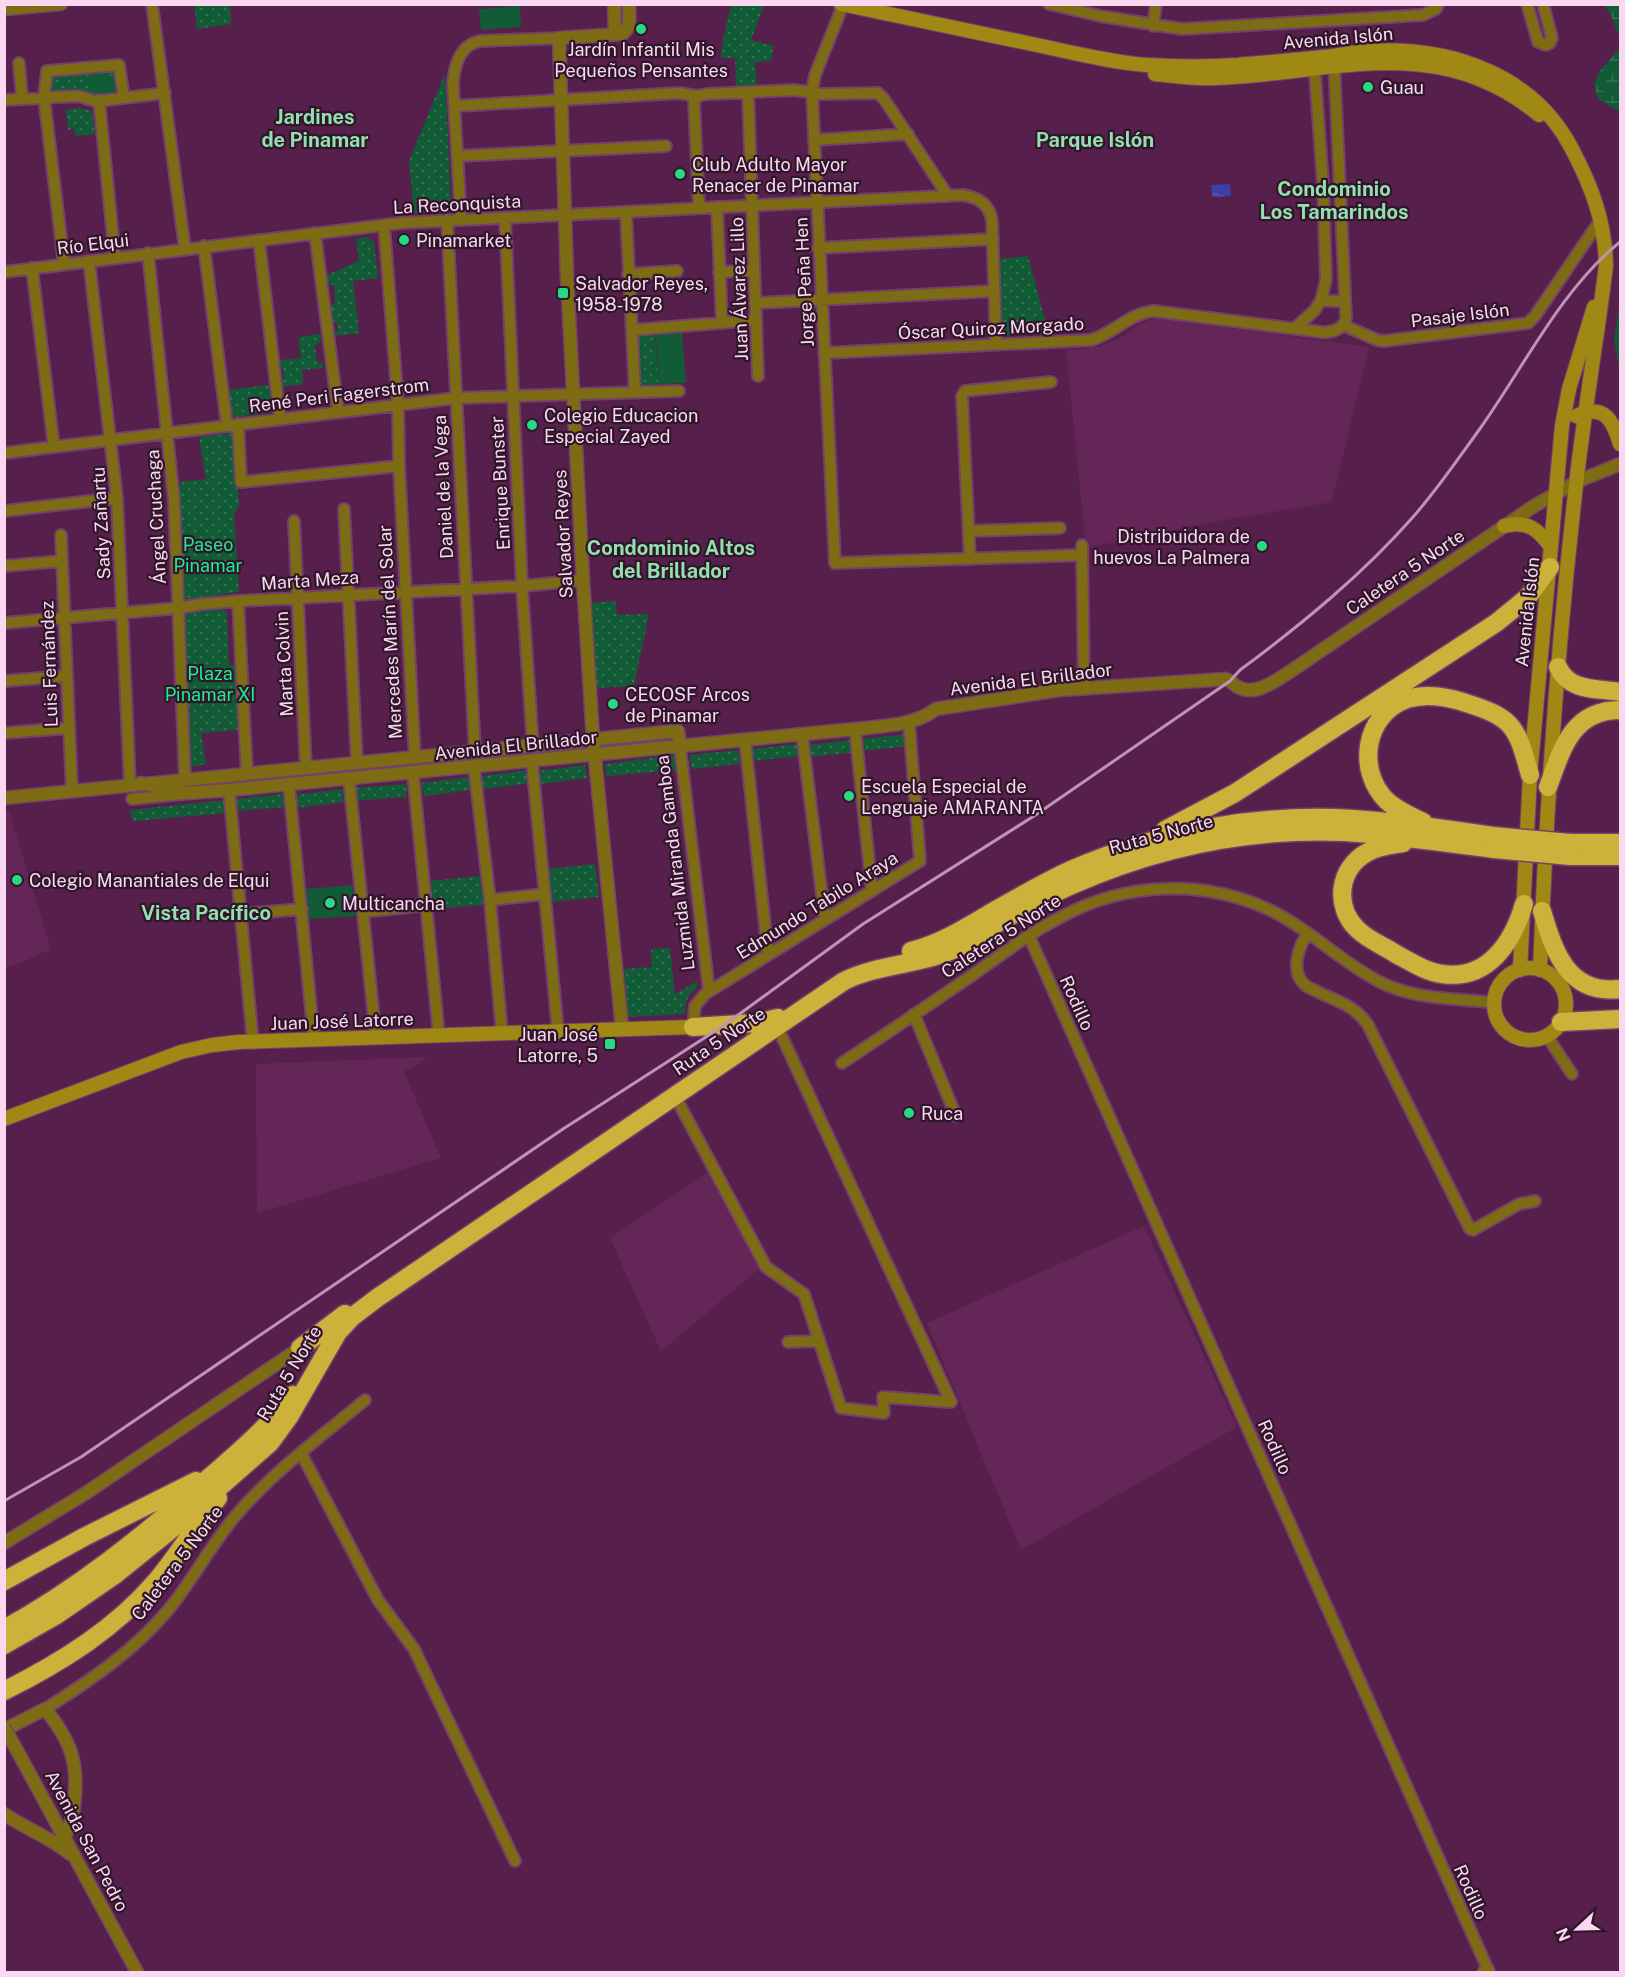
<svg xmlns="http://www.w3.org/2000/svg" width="1625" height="1977" font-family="'Public Sans',sans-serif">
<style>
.built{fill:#642657}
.green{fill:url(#green-dots)}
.wetland{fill:url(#wetland-marsh)}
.pitch{fill:#115b36}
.water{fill:url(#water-ripples)}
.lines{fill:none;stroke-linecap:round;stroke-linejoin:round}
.minor-casing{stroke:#74416a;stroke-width:14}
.tertiary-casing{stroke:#74416a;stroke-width:15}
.secondary-casing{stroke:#74416a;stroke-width:16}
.motorway-casing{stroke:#74416a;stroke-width:21}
.minor{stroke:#7e6c14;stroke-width:10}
.tertiary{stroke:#7e6c14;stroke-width:12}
.secondary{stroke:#9f8814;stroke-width:14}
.motorway{stroke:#ccb13a;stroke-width:18}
.rail{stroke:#be94b4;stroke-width:3}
.tertiary-bridge-casing{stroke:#74416a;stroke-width:15;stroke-linecap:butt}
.motorway-bridge-casing{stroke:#74416a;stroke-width:21;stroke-linecap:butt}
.tertiary-bridge{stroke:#7e6c14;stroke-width:12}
.motorway-bridge{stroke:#ccb13a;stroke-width:18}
.poi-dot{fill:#29d885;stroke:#2f1629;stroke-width:2}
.labels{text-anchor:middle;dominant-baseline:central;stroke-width:4.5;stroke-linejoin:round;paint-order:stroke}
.street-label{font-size:18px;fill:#fad8f1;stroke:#2f1629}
.poi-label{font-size:18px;fill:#fad8f1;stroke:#2f1629;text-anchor:start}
.park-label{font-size:18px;fill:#1dee90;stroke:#2f1629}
.neighbourhood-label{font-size:20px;font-weight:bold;fill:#94dfb0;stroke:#2f1629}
</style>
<defs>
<pattern id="green-dots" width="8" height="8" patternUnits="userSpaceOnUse" patternTransform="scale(1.5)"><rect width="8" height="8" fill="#115b36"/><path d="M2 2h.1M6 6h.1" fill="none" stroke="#357254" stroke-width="1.8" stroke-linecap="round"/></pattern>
<pattern id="wetland-marsh" width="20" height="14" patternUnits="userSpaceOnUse" patternTransform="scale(1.5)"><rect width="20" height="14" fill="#115b36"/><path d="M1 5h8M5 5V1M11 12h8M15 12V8" fill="none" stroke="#357254"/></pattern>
<pattern id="water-ripples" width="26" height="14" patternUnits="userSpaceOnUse" patternTransform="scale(1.5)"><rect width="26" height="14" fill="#3c3eaa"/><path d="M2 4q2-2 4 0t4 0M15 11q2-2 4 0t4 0" fill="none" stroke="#5959b6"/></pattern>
</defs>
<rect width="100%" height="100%" fill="#57204c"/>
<path class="built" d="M1156 318 1369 347 1332 502 1195 525 1086 548 1066 349 1077 350 1101 346 1120 338 1142 323Z
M5 811H9L51 949 20 963 5 968Z
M428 1057 404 1072 441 1158 257 1213 256 1064Z
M708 1172 760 1268 661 1351 610 1238Z
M1144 1226 1237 1427 1021 1550 927 1323Z"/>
<path class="green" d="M194 5H230L231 24 197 29Z
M731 5H764L751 40 774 46 771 61 755 62 757 87 736 88 735 58H721L723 40Z
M114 71 117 95 96 98 82 91 49 93 52 77Z
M445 73 451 203 446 212 414 213 409 161Z
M79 108 92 111 95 134 76 136 75 129 68 130 66 110Z
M367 237 374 242 378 278 353 281 359 333 332 336 331 334 338 330 337 323 330 322 328 307 335 303 334 285 325 284V276L359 261 356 239Z
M1028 256 1049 334 1004 335 1000 331 998 259Z
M655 332 658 386 638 385 636 334Z
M320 334 321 341 315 345 317 362 323 363V368L302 370 303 384 281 387 280 382 284 378 283 369 279 367 278 360 301 358 298 337Z
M269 385 273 412 229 418 226 390Z
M234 433 239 506 234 513 239 592 183 600 180 557V482L206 479 199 437Z
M615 601 617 615 649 614 634 686 596 688 590 603Z
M222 609 227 613 229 665H235L238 730 201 733 206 764 190 767 182 614Z
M908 734 909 746 861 751 860 739Z
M855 740 856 752 808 757 807 745Z
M798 744 800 756 752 761 750 749Z
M738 750 740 764 691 769 690 755Z
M675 755 678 770 606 776 605 764Z
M585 765 587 778 539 784 537 771Z
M529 770 531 783 483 789 481 776Z
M470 777 471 790 424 796 422 783Z
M406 784 407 797 353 801 352 788Z
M342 789 344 802 296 808 295 795Z
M285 794 286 807 235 811 234 799Z
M227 800 228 813 133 821 130 810Z
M595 864 599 897 550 902 546 869Z
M481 876 483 905 433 909 430 881Z
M670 948 675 994 698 981 696 989C687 995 685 1003 685 1014L628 1017 624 969 652 967 651 949Z"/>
<path class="wetland" d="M1604 5H1620V112L1598 99 1594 85 1599 72 1619 49V36L1611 15Z"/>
<path class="pitch" d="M520 6 521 27 481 30 479 9Z
M106 72 112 76 115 88 111 94 92 95 89 74Z
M1620 300V371L1619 369 1614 340Z
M682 332 686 383 658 384 656 334Z
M353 885 356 916 307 919 305 889Z"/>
<path class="water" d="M1230 184 1231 196 1212 197 1211 185Z"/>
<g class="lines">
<g class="minor-casing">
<path id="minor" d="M152 4 185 249
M1049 4 1100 16 1182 29 1423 15 1436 9 1438 4
M1527 4 1538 42 1546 45 1550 43 1552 38 1543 4
M843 5 815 75 812 92 835 563 1082 555
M1153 26 1156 4
M19 63 22 98
M748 92 758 376
M697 96 707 94 794 90 822 94 878 93 884 99 948 196
M697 96 694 102 699 208
M4 100 78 96 95 101 107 100 165 93
M99 100 115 258
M455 106 679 93 697 96
M814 140 908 134
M458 156 666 146
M717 207 722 323
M626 213 635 392
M505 218 522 586 533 746
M447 220 475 753
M461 220 453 84C454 66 460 45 480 41L559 38
M384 225 398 404 399 466 415 758
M315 233 338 411
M259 240 280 419
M204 246 227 425
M818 248 993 239
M148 253 174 500 185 779
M89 261 117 498 130 785
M64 264 44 97 47 71 119 65 124 98
M32 268 54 447
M4 272 401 223 963 195C979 198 989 204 992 220L996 343
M719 272 754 271
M628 274 677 271
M1321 300 1345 302
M755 303 994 291
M1343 325 1377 340 1384 341 1528 323 1535 316 1601 219
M1295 328 1315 310 1321 300 1326 280 1323 184 1314 61
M632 330 756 320
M824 353 1091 340C1114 333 1130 313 1154 311L1321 332C1332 333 1344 329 1346 318L1334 61
M238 424 241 482 399 466
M4 453 456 398 679 391
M344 509 357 764
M4 511 117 498
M294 521 306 769
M969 531 1060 528
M61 535 72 792
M1082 545 1084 689
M970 559 962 396 965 391 1051 382
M4 566 62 561
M238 601 247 774
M4 623 178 608 203 604 238 601 522 586 583 580
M4 681 66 676
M855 729 872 891
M4 733 68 728
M802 734 825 920
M745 740 768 954
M680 747 709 991
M532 762 558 1031
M474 767 490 900 502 1034
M413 773 439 1036
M349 779 376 1038
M289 786 314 1040
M229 790 253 1043
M132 799 183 794
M490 900 545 894
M363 912 426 905
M242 914 302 909
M1308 933C1298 947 1290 972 1305 985 1310 989 1317 991 1322 994 1341 1002 1357 1008 1368 1025L1470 1229 1473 1230 1519 1204 1535 1201
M1029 936 1489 1972
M914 1014 956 1116
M693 1027 695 1006 705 994 920 861 909 722
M1547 1036 1572 1074
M842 1063C886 1034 930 1004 974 974 1002 954 1030 933 1061 917 1127 881 1207 879 1274 912 1312 931 1342 963 1380 982 1415 1000 1456 998 1495 1003
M675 1096 766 1267 804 1294 841 1408 884 1413 883 1397 951 1402 777 1026
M788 1342 819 1341
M301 1453 378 1600 414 1649 515 1861
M45 1709C91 1680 134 1651 169 1609 194 1578 212 1543 238 1513 275 1470 322 1436 365 1400"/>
</g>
<g class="tertiary-casing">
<path id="tertiary" d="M614 4 615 34
M4 9 61 4
M141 783 187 793 229 790 855 729C882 726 914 726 936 709L1059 690 1226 679C1231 681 1234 685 1238 687 1256 697 1276 680 1291 671L1534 506 1576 482 1620 464
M4 798 678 731 680 747
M622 1028 593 739 583 580 567 276 559 38 622 34C632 28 629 15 629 4
M4 1543 86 1493 300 1348
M4 1730 45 1709C72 1742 79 1764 74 1806 72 1818 71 1827 64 1837
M13 1743 137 1972
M4 1814C26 1829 50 1837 70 1854
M1484 1972 1488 1970"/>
</g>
<g class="secondary-casing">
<path id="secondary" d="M841 4C903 17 965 30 1027 43 1067 51 1107 62 1147 65 1178 67 1208 67 1238 65 1269 62 1301 60 1333 56 1346 54 1359 51 1373 51 1452 47 1534 75 1572 149 1592 187 1605 222 1606 265 1597 341 1583 417 1575 494 1557 653 1546 811 1540 970
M1155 74C1175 76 1195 79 1215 78 1331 74 1438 30 1539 115
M1576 416C1604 403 1613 420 1620 444
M1504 526C1527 520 1538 529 1551 547
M1494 1004a36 36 0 1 1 72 0a36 36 0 1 1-72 0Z
M1520 970 1530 775 1562 426 1569 389 1594 307
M4 1119 181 1052 212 1045 239 1042 693 1027"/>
</g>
<g class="motorway-casing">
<path id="motorway" d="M1558 667C1569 692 1598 688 1620 692
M1548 787C1562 749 1572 710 1620 710
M1423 822C1410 816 1397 810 1387 801 1356 771 1364 714 1407 699 1427 693 1446 696 1466 703 1514 718 1517 727 1530 775
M1165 830 1235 793 1496 623 1528 597 1550 567
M1403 843C1391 845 1379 846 1368 852 1338 868 1334 906 1357 929 1368 940 1384 946 1396 954 1411 962 1426 972 1442 974 1488 981 1513 942 1524 904
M1570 843H1620
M1570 856H1620
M1542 911C1554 952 1568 995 1620 989
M911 951C939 944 964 929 989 914 1017 898 1044 882 1073 869 1161 831 1257 813 1353 819 1400 822 1447 829 1493 836
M1561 1022 1620 1019
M693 1027 756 1023 778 1018
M300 1348 345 1314
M4 1581 84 1537 196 1481
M4 1629C77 1589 142 1537 204 1482 235 1455 268 1427 293 1395
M4 1645 55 1616 116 1574 173 1528 270 1443 289 1417 338 1332 352 1317 377 1298 844 981C879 964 918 965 953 950 969 943 984 932 999 922 1023 909 1047 896 1072 885 1158 847 1251 828 1345 832 1395 835 1444 843 1494 849
M4 1691C62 1662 115 1629 157 1580 179 1554 196 1524 218 1498"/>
</g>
<use href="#minor" class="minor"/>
<use href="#tertiary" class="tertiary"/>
<use href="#secondary" class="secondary"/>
<use href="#motorway" class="motorway"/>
<path class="rail" d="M4 1501 81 1457 563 1129 723 1026 863 924 1034 816 1230 681 1240 670C1302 624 1362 575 1413 517 1437 490 1458 459 1479 430 1522 370 1562 288 1620 242"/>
<g class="tertiary-bridge-casing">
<path id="tertiary-bridge" d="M4 1728 13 1743"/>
</g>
<g class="motorway-bridge-casing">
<path id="motorway-bridge" d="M1493 836 1570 843
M1494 849 1570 856"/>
</g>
<use href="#tertiary-bridge" class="tertiary-bridge"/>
<use href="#motorway-bridge" class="motorway-bridge"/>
</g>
<g class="poi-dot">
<circle cx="641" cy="29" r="6"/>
<circle cx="1368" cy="87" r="6"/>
<circle cx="680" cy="174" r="6"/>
<circle cx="404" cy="240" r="6"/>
<rect x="557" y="287" width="12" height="12" rx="3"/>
<circle cx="532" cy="425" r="6"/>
<circle cx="1262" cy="546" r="6"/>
<circle cx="613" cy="704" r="6"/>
<circle cx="849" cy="796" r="6"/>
<circle cx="17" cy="880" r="6"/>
<circle cx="330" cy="903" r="6"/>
<rect x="604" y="1038" width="12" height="12" rx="3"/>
<circle cx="909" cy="1113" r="6"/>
</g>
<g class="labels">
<g class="street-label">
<text transform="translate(1338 38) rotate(-5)">Avenida Islón</text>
<text transform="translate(457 204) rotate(-3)">La Reconquista</text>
<text transform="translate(93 244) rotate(-7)">Río Elqui</text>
<text transform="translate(804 282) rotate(-93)">Jorge Peña Hen</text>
<text transform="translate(739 289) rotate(-92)">Juan Álvarez Lillo</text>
<text transform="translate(1460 315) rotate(-7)">Pasaje Islón</text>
<text transform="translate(991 328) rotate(-3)">Óscar Quiroz Morgado</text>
<text transform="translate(339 395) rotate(-7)">René Peri Fagerstrom</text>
<text transform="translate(500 483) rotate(-93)">Enrique Bunster</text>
<text transform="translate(443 487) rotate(-93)">Daniel de la Vega</text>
<text transform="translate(156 517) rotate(-93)">Ángel Cruchaga</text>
<text transform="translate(101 523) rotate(-93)">Sady Zañartu</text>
<text transform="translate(563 534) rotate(-93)">Salvador Reyes</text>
<text transform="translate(1405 572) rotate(-34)">Caletera 5 Norte</text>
<text transform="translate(310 580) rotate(-4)">Marta Meza</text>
<text transform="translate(1527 612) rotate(-84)">Avenida Islón</text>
<text transform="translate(390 632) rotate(-93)">Mercedes Marín del Solar</text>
<text transform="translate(49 664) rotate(-92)">Luis Fernández</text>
<text transform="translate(284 664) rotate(-93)">Marta Colvin</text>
<text transform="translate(1031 679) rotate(-7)">Avenida El Brillador</text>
<text transform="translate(516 745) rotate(-6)">Avenida El Brillador</text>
<text transform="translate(1161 834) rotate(-15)">Ruta 5 Norte</text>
<text transform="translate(675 863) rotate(-97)">Luzmida Miranda Gamboa</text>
<text transform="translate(817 905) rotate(-32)">Edmundo Tabilo Araya</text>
<text transform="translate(1001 936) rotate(-33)">Caletera 5 Norte</text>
<text transform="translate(1077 1003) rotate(66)">Rodillo</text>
<text transform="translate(342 1021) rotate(-2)">Juan José Latorre</text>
<text transform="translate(719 1041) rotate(-34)">Ruta 5 Norte</text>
<text transform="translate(289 1373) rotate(-59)">Ruta 5 Norte</text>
<text transform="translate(1275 1447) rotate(66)">Rodillo</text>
<text transform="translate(177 1563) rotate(-53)">Caletera 5 Norte</text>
<text transform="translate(87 1841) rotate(62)">Avenida San Pedro</text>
<text transform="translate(1471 1892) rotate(66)">Rodillo</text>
</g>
<g class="poi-label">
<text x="641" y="49" text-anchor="middle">Jardín Infantil Mis<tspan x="641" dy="21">Pequeños Pensantes</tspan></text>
<text x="1380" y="87">Guau</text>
<text x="692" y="164">Club Adulto Mayor<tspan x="692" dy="21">Renacer de Pinamar</tspan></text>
<text x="416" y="240">Pinamarket</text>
<text x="575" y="283">Salvador Reyes,<tspan x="575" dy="21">1958-1978</tspan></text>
<text x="544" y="415">Colegio Educacion<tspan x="544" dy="21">Especial Zayed</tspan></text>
<text x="1250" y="536" text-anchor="end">Distribuidora de<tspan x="1250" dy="21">huevos La Palmera</tspan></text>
<text x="625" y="694">CECOSF Arcos<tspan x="625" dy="21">de Pinamar</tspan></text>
<text x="861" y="786">Escuela Especial de<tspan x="861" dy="21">Lenguaje AMARANTA</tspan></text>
<text x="29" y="880">Colegio Manantiales de Elqui</text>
<text x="342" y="903">Multicancha</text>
<text x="598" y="1034" text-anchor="end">Juan José<tspan x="598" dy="21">Latorre, 5</tspan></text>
<text x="921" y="1113">Ruca</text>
</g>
<g class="park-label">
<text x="208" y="544">Paseo<tspan x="208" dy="21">Pinamar</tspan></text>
<text x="210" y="673">Plaza<tspan x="210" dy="21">Pinamar XI</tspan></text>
</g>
<g class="neighbourhood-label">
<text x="315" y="117">Jardines<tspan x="315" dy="23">de Pinamar</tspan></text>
<text x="1095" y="140">Parque Islón</text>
<text x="1334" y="189">Condominio<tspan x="1334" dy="23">Los Tamarindos</tspan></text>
<text x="671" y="548">Condominio Altos<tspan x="671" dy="23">del Brillador</tspan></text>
<text x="206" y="913">Vista Pacífico</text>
</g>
</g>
<rect width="1625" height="1977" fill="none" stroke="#fad8f1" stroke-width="12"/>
<g transform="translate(1577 1929) rotate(248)" stroke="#2f1629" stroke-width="4.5" paint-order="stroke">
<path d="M0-4.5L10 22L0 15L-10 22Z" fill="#fad8f1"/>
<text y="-9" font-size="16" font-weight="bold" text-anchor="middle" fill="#fad8f1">N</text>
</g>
</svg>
